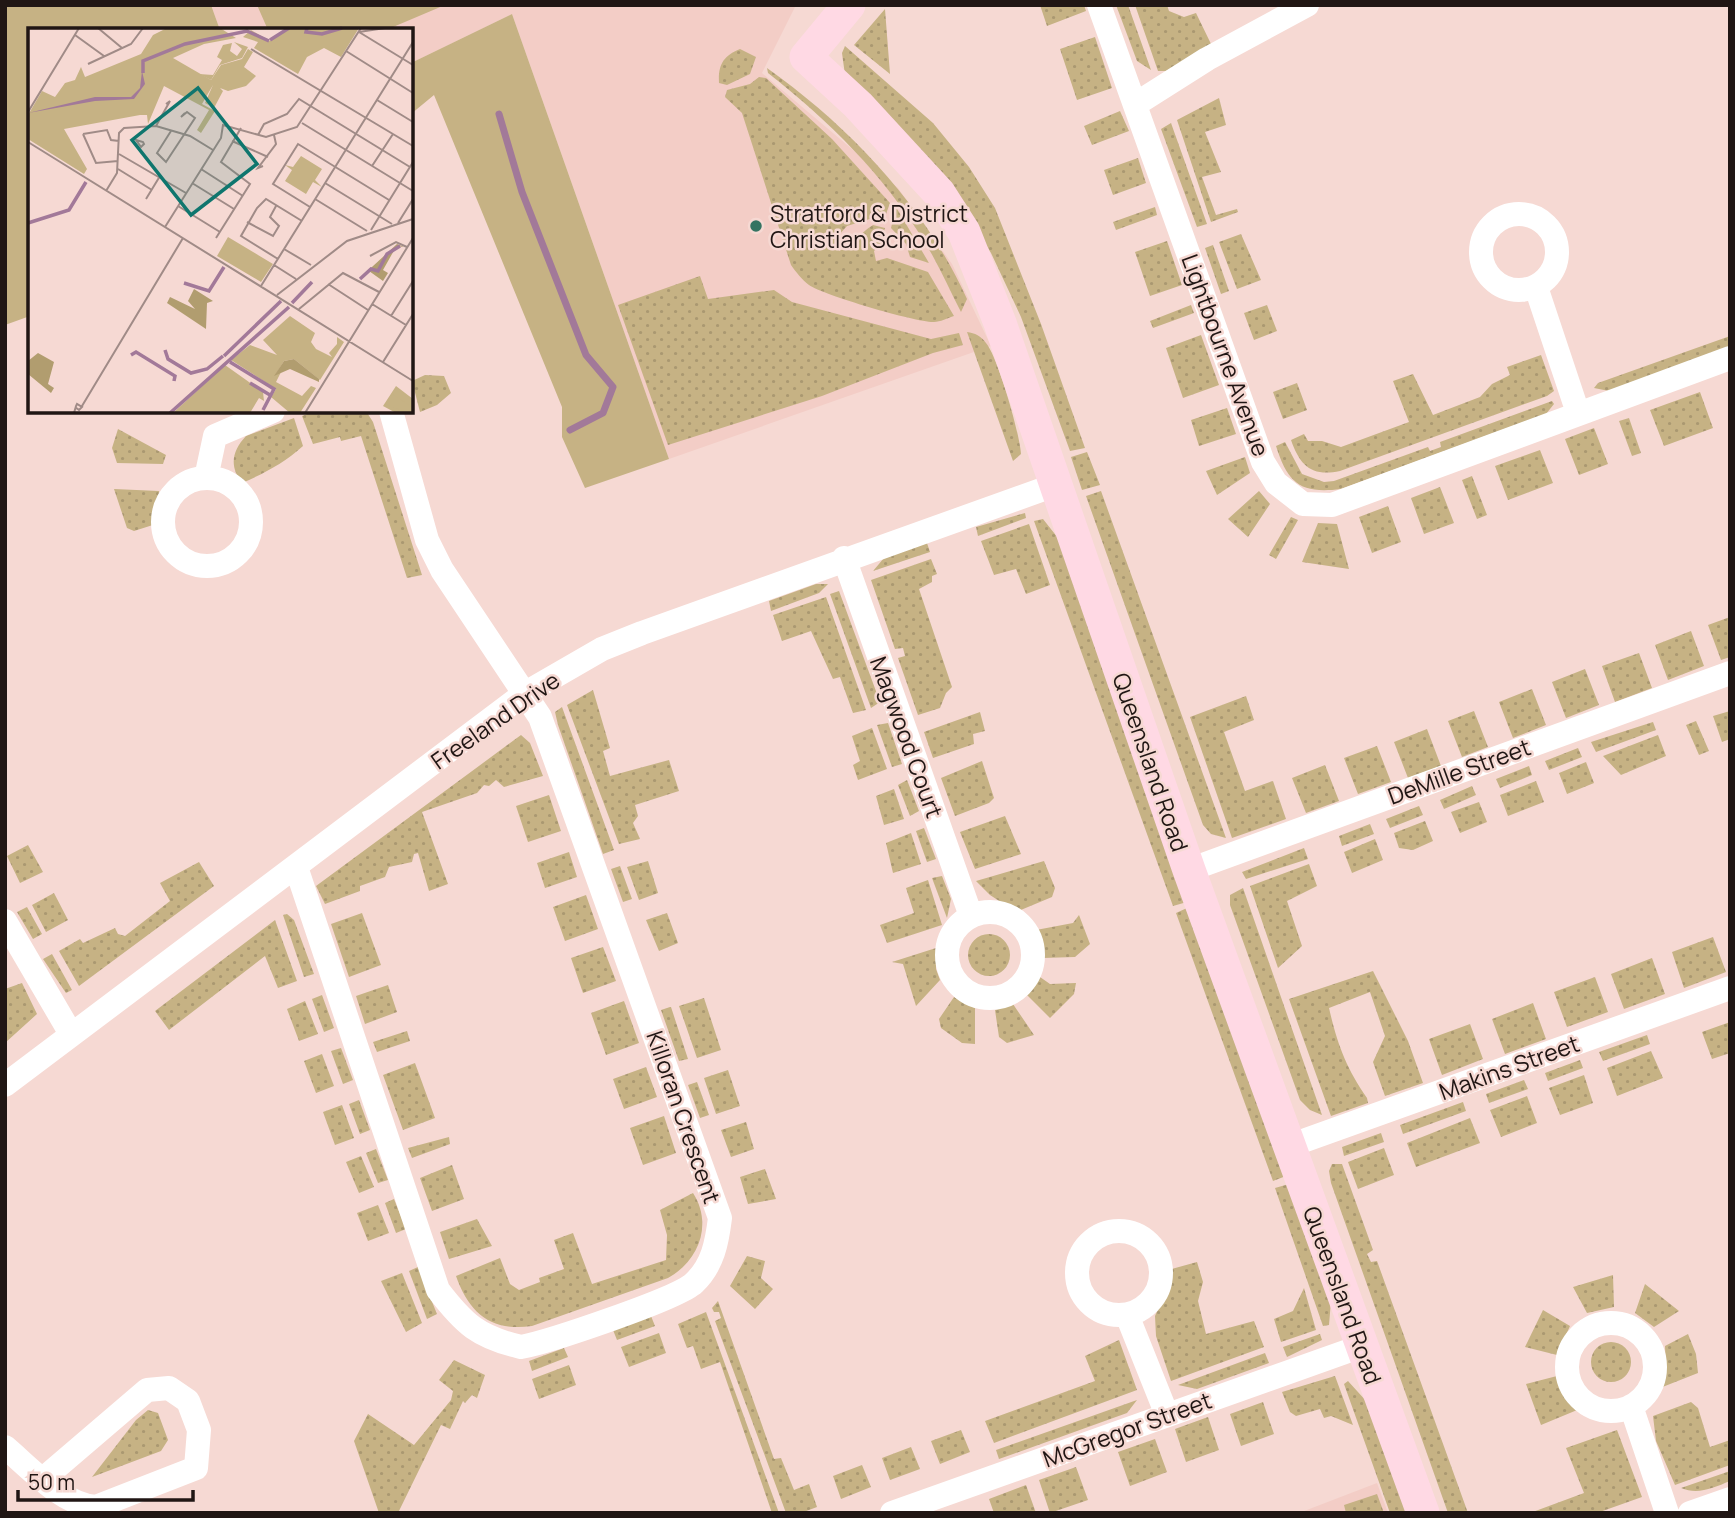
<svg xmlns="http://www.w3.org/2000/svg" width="1735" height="1518" font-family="Manrope,sans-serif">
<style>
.built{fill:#f3cdc6}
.grass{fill:url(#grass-dots)}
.park{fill:#c6b284}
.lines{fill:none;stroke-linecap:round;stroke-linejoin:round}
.stream{stroke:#a27999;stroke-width:7}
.street{stroke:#fff;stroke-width:24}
.secondary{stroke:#ffd9e4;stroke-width:33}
.poi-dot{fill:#347361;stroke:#f6d9d3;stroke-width:2.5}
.labels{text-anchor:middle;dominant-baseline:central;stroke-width:5;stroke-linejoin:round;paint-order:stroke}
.poi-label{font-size:23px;fill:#201614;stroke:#f6d9d3;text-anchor:start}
.street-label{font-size:23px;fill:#201614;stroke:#f6d9d3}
.inset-river{fill:none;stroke:#a27999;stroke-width:3.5}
.inset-road{fill:none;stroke:#a08b87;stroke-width:2}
.view{fill:#0f766e;fill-opacity:0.15;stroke:#0f766e;stroke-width:3.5}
.inset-edge{fill:none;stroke:#201614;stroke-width:3.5}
</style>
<defs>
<pattern id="grass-dots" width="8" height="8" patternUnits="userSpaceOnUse" patternTransform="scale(1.75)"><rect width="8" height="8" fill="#c6b284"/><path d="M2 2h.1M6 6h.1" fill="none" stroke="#aa9871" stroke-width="1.8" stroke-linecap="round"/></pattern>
</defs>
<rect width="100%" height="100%" fill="#f6d9d3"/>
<path class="built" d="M211 5H796L762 73 898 188 952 264 991 346 669 459 512 14 411 63V30H220Z
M1377 1483 1388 1513H1299Z"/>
<path class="grass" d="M1040 5H1084L1086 11 1047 26Z
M1116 5H1128L1151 70 1137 61Z
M1135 5H1167L1169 11 1184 17 1196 13 1212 46 1166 71H1158Z
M885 9 890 74 854 45Z
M1095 37 1112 88 1077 100 1060 49Z
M845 46 933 123 969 167 995 208 1041 324 1085 448 1070 451 1021 317 991 253 950 186 845 75 842 53Z
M740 49 756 57 750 74 727 85 719 83C718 65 723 56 740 49Z
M767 68C850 127 925 206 967 299L961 312C949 289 938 263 924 241 883 174 829 121 768 73Z
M759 77 766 78 832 139 890 203 886 214 847 226 838 236 839 251C854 246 859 233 873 225L885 228 881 244 874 251 876 261 887 258 928 272 954 316C948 318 940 322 934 322 918 323 823 295 809 285 802 280 796 272 791 265L742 113 725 97 727 90 750 84Z
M1219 98 1226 125 1205 132 1221 172 1202 177 1216 215 1237 209 1238 212 1211 222 1177 120Z
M1120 111 1129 131 1092 145 1084 126Z
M1171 123 1207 224 1197 227 1161 129Z
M1138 158 1146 183 1113 195 1104 170Z
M896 207 929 263 910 257 906 244 891 228Z
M1155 207 1157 215 1116 230 1113 222Z
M1241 234 1261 280 1237 289 1219 242Z
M1167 241 1182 285 1150 296 1135 252Z
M1213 245 1229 291 1221 294 1205 248Z
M700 276 708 299 774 290 792 302 931 339 959 333 963 345 933 353 822 396 668 445 618 305Z
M1191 305 1194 313 1153 328 1150 321Z
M1267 305 1277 331 1254 340 1244 313Z
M967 332C975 333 981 336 986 343 998 357 1020 435 1021 454L1013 461Z
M1201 335 1219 385 1183 398 1166 348Z
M1730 336V347L1609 391 1594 388 1598 383Z
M1541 355 1554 391 1547 396 1340 471C1312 477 1300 466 1291 440L1304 434 1308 441H1322L1341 447 1409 422 1393 381 1413 374 1433 415 1480 397 1492 384 1510 375 1507 367Z
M425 375 444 376 451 393 437 405 420 412 412 381Z
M1297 383 1307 410 1283 419 1273 392Z
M1700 392 1713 428 1664 446 1650 410Z
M1552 401 1554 404 1546 414 1341 489C1301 494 1288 484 1276 446L1285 442 1302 474 1324 482 1334 481 1428 447 1430 451 1441 447 1440 442Z
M1227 408 1236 434 1199 446 1191 420Z
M315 411H366L373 422 422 575 407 578 361 436 341 441 340 437 313 444 302 416Z
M294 418 303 446C284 463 265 473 242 483 229 466 232 451 246 436Z
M1629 418 1641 453 1632 456 1619 421Z
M1594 428 1608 464 1579 475 1565 439Z
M118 429 166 455 163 464 117 463 112 448Z
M1540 450 1553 483 1508 500 1495 466Z
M1087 452 1100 485 1082 490 1071 457Z
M1245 457 1250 473 1217 495 1206 471Z
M1472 476 1487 515 1477 519 1462 480Z
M1440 487 1454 523 1424 534 1411 498Z
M114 489 159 491 156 524 134 531 127 528Z
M1101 491 1226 838 1211 834 1203 825 1086 496Z
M1259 491 1270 504 1248 537 1228 519Z
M1388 506 1401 542 1372 553 1359 517Z
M1025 513 1026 518 978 536 976 527Z
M1291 517 1298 520 1276 559 1269 555Z
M1043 519 1058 538 1187 902 1173 906 1034 521Z
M1318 523 1337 524 1349 569 1302 562Z
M1029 524 1050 585 1026 594 1016 569 994 575 981 541Z
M927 543 930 552 873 571 884 558Z
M931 559 937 574 932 576V582L919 589 952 687 946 693 940 708 918 715 898 658 905 656 903 648 895 649 871 580Z
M816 584H828L819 593 771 611 769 601Z
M839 591 880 702 871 708 830 594Z
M826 597 866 710 853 713 840 677 833 679 811 631 782 641 773 615Z
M1730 617V657L1721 660 1708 625Z
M1691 631 1704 666 1668 680 1655 645Z
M1639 653 1652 688 1615 702 1602 666Z
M1585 669 1599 705 1566 718 1552 682Z
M1532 689 1546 725 1513 738 1499 702Z
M593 690 610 748 603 751 610 776 669 760 679 791 635 805 638 816 633 823 640 839 619 844 567 705Z
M1246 696 1254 720 1224 732 1245 791 1273 781 1286 819 1232 838 1190 717Z
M562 707 614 850 603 854 558 725 555 712Z
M1474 711 1488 747 1462 757 1448 721Z
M1730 711V739L1722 742 1713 716Z
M980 712 985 731 973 734 974 744 933 758 924 732Z
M1696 721 1709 751 1699 755 1686 725Z
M1653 722 1656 730 1596 752 1591 742Z
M888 723 902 764 892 767 877 725Z
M872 728 887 769 858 780 853 765 860 761 852 736Z
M1427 729 1441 766 1408 778 1394 742Z
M521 735 530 743 543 776 504 787 496 780 489 786 484 785 477 793 422 812 448 884 429 891 418 853 414 854 412 862 389 867 385 877 360 886V891L325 904 316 886Z
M1658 735 1666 756 1621 775 1603 756Z
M1377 746 1391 782 1358 794 1344 758Z
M1578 748 1582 757 1549 770 1545 761Z
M982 761 994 798 989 803 955 816 941 778Z
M1586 762 1594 783 1567 794 1559 773Z
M1325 765 1339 801 1306 813 1292 778Z
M1529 766 1532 775 1500 788 1496 779Z
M907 780 919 811 910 816 898 785Z
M1536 781 1544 802 1508 816 1500 795Z
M1472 786 1476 795 1444 809 1440 800Z
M894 789 904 819 884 825 876 796Z
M549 795 561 831 528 842 516 806Z
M1479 802 1487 822 1460 833 1451 812Z
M1419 806 1423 815 1390 828 1386 819Z
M1005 816 1021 854 975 869 960 832Z
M1425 821 1433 841 1413 850 1399 848 1394 833Z
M1370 824 1374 834 1342 846 1339 836Z
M924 828 936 859 927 862 916 831Z
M911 833 921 864 893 873 886 843Z
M1375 839 1383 860 1352 873 1344 852Z
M28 845 43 872 20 883 7 856Z
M1304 848 1308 859 1246 879 1242 872Z
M569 852 577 877 545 888 537 863Z
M648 861 658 893 639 900 627 867Z
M1044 861 1055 888 1052 897 1016 912 990 895 976 881Z
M199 862 214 886 79 986 59 951 80 939 83 943 115 928 118 934 125 936 170 901 160 883Z
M1309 864 1317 886 1287 901 1302 946 1278 968 1250 886Z
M620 866 632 899 623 902 611 869Z
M942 876 951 899 947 918 932 878Z
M928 880 942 925 887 943 880 925 914 913 906 888Z
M1243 888 1322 1115 1310 1110 1300 1100 1230 905V895Z
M54 893 68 920 46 932 32 905Z
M586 895 598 929 565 941 553 907Z
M27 907 42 934 33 939 17 912Z
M1187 908 1286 1176 1273 1181 1176 913Z
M362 913 381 965 349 977 331 924Z
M667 913 678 943 659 951 646 920Z
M287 914 294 920 314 974 304 977 283 915Z
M1079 915 1090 944 1075 957 1043 958 1036 930 1073 923Z
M275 920 297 981 278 988 265 956 169 1030 155 1011Z
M968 955a21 21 0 1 1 42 0a21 21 0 1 1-42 0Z
M1713 937 1726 972 1684 988 1672 952Z
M603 947 616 981 583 993 571 958Z
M936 948V969L940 980 916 1006 903 964 892 962Z
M52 954 72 990 66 993 43 959Z
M1652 958 1665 994 1624 1009 1611 974Z
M1373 971 1408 1041 1423 1083 1385 1096 1373 1062 1385 1036 1370 992 1329 1008C1337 1043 1346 1068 1367 1098L1368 1103 1331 1116 1289 999Z
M1040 977 1050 984 1076 983 1074 994 1050 1018 1026 994Z
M1595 977 1608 1012 1567 1027 1554 992Z
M22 983 37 1014 5 1043V989Z
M388 985 397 1012 365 1024 356 996Z
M322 995 334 1028 324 1032 312 999Z
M954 997 975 1008V1044L962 1043 941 1028 939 1019Z
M704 998 721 1050 697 1058 679 1006Z
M305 1001 318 1034 299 1041 287 1009Z
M624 1001 639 1043 606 1055 591 1013Z
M1533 1003 1546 1039 1505 1054 1492 1019Z
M1013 1004 1034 1035 1007 1043 999 1037 995 1010Z
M670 1007H671L688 1059 679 1061 661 1010Z
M1730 1022V1053L1712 1059 1702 1032Z
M1470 1024 1483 1059 1442 1075 1429 1039Z
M407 1031 410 1041 377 1052 373 1042Z
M1647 1035 1650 1044 1603 1061 1599 1052Z
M341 1048 353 1080 343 1084 331 1051Z
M1651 1051 1663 1078 1617 1096 1607 1068Z
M322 1054 334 1086 316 1093 304 1061Z
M1580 1060 1583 1068 1548 1081 1545 1073Z
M415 1063 435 1118 403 1130 383 1075Z
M646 1067 657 1097 624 1109 613 1079Z
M728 1070 740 1106 716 1114 704 1078Z
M1584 1075 1593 1103 1560 1115 1549 1088Z
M1524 1080 1528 1089 1489 1103 1486 1094Z
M697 1082 709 1115 700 1118 688 1085Z
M1527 1096 1537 1123 1501 1137 1490 1110Z
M359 1100 370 1130 360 1134 349 1104Z
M1463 1102 1466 1111 1403 1134 1400 1125Z
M342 1105 354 1138 335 1145 323 1112Z
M664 1116 676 1153 643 1165 630 1128Z
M1470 1118 1480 1143 1416 1167 1407 1143Z
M746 1122 754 1149 731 1157 721 1130Z
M1381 1133 1384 1142 1344 1156 1342 1147Z
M449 1137 450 1144 412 1158 408 1148Z
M1384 1148 1394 1175 1358 1189 1348 1162Z
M376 1149 388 1180 378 1183 366 1153Z
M361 1156 374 1187 359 1193 346 1162Z
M1332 1164H1342L1373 1250 1367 1254 1371 1262 1377 1261 1468 1513H1448L1331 1183 1329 1171Z
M452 1165 464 1199 432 1211 420 1178Z
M765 1169 776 1199 748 1204 740 1177Z
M1289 1184 1331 1301 1329 1325 1323 1326 1275 1188Z
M693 1193C713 1224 699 1261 668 1278L532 1326C491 1332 469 1313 456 1276L500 1258 510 1284 519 1290 540 1282 539 1278 564 1269 554 1240 573 1233 592 1284 666 1260 667 1235 660 1210Z
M394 1199 406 1229 396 1233 385 1203Z
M378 1205 389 1233 368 1241 357 1213Z
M477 1219 492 1246 449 1259 440 1232Z
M747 1256 765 1261 761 1278 773 1289 755 1309 730 1286Z
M1197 1262 1203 1282 1198 1301 1206 1334 1254 1321 1264 1347 1171 1381 1156 1336 1155 1316 1166 1291 1168 1270Z
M418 1267 437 1314 427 1319 409 1271Z
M402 1273 422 1323 406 1332 381 1281Z
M1613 1275 1614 1307 1587 1313 1573 1287Z
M1645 1284 1679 1311 1654 1327 1635 1313Z
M1304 1288 1316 1330 1281 1342 1274 1319 1293 1311Z
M718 1301 774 1459 781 1458 794 1490 809 1484 817 1507 801 1513H786L715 1321 721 1318 719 1312H714L712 1308Z
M1543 1310 1570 1326 1557 1355 1525 1347Z
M706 1312 779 1513H772L720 1362 701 1369 693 1346 687 1348 678 1324Z
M651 1316 655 1326 617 1340 613 1330Z
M659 1333 666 1353 629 1367 621 1347Z
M1320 1334 1322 1340 1287 1357 1283 1347Z
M1688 1334 1696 1354 1698 1373 1660 1388 1666 1373 1665 1346Z
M1119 1340 1137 1390 994 1443 985 1421 1095 1381 1085 1356Z
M1591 1362a20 20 0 1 1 40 0a20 20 0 1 1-40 0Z
M564 1348 568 1357 532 1371 529 1361Z
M1265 1353 1269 1363 1197 1389 1178 1385Z
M454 1360 485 1375 477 1398 472 1395 465 1403 463 1401 450 1429 441 1425 398 1513H379L354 1441 368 1414 414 1445 451 1400 453 1391 439 1380Z
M569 1365 576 1385 539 1399 532 1379Z
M1335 1376 1353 1425 1331 1416 1324 1418 1320 1409 1296 1416 1290 1412 1282 1392Z
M1557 1376 1569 1397 1582 1408 1541 1425 1526 1384Z
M1348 1381 1367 1402 1407 1513H1390L1344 1384Z
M1137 1400 1127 1413 999 1459 996 1450Z
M1263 1402 1274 1434 1241 1446 1230 1414Z
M1691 1402 1698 1408 1710 1447 1730 1440V1465L1675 1485 1656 1441 1653 1416Z
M148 1410 158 1413 168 1440 161 1451 92 1477 136 1420Z
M1208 1417 1219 1450 1186 1462 1175 1429Z
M961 1430 970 1452 940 1464 931 1441Z
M1617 1430 1642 1497 1597 1513H1530L1584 1493 1566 1448Z
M1155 1439 1167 1472 1130 1486 1118 1452Z
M911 1447 920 1469 890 1480 882 1458Z
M862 1465 871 1487 841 1499 833 1476Z
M1076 1467 1088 1500 1050 1513 1039 1480Z
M1730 1471V1481C1713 1488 1698 1495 1681 1488Z
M1026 1485 1036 1513H994L989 1499Z
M1377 1494 1384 1513H1346L1344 1505Z"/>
<path class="park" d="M5 5H211L220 30H30V316L5 325Z
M257 5H445L386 30H268Z
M512 14 669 459 585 488 562 437V407L434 95 411 114V63Z"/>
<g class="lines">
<path class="stream" d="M499 114 522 192 586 355 613 387 603 413 570 430"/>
<path class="street" d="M1099 5 1263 462 1276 483 1303 504 1332 505 1730 358
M1136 104 1207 59 1307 5
M1481 252a38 38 0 1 1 76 0a38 38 0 1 1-76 0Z
M1536 287 1578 413
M163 522a44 44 0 1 1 88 0a44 44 0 1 1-88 0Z
M206 478 215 436 273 411
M844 558 971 916
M296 867 438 1290C464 1324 478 1337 521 1347 548 1342 677 1299 694 1283 713 1265 717 1242 720 1218L540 717 442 570 427 540 391 411
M1189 870 1730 673
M947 955a43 43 0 1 1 86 0a43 43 0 1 1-86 0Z
M5 921 71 1034
M5 1085 524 694 602 649 642 633 1055 485
M1289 1146 1730 988
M1077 1273a42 42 0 1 1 84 0a42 42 0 1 1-84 0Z
M1127 1315 1167 1415
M1567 1367a44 44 0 1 1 88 0a44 44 0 1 1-88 0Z
M1631 1406 1667 1513
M5 1447C31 1469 62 1504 96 1507L196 1468 199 1430 188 1401 169 1388 147 1390 43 1479
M892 1513 1362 1346
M1690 1513 1730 1499"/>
<path class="secondary" d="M849 5 806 57 858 105 939 193 964 232 1000 323 1189 870 1423 1513"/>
</g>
<circle class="poi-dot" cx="756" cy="226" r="7"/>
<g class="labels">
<g class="poi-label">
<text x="770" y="213">Stratford &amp; District<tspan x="770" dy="26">Christian School</tspan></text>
</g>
<g class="street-label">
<text transform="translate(1226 355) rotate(70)">Lightbourne Avenue</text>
<text transform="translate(495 720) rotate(-35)">Freeland Drive</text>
<text transform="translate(907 737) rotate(70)">Magwood Court</text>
<text transform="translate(1151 762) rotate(71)">Queensland Road</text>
<text transform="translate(1459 771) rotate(-20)">DeMille Street</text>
<text transform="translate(1509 1067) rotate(-20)">Makins Street</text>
<text transform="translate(684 1117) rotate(71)">Killoran Crescent</text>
<text transform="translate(1343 1295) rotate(70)">Queensland Road</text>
<text transform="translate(1127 1429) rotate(-20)">McGregor Street</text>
</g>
</g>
<g transform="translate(28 28)">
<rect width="385" height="385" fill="#f6d9d3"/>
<path d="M206 14 220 19 214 30 192 37 183 52 171 46 185 47 194 32 189 29 195 17 204 15 202 23 209 28 214 21ZM262 288 287 305 283 314 288 321 304 329 301 325 309 316V309L316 314 292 352 266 331 256 333 248 346 253 344 248 354 274 368 283 358 288 360 272 385H262L243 369 248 361 203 332 222 317 249 327 235 312ZM197 337 235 364 236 373 231 370 222 385H145ZM368 358 385 371V385H368L355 378Z" fill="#c6b284"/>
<path d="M369 216 376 219 369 218 364 226 355 242 360 245 355 253 341 243 332 250ZM166 261 185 273 179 275 178 301 139 275 142 269 167 281 160 273ZM10 325 26 334 20 356 26 360 23 365 0 346V333ZM266 331 291 351V354L262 341 246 348 256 333Z" fill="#b19d6f"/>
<path d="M139 0H192L208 10 176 16 145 30 183 52 193 37 214 31 220 21 225 24 216 39 228 48 218 58 200 63 192 60 195 63 186 80 177 75 185 57 174 76 187 83 173 105 169 102 181 82 136 58 120 96 119 87H112L36 101 59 141 56 146 0 111V87L14 63 27 69 37 55 47 52 53 39 57 49 113 26 125 7ZM261 0H331L313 29 296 20 279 29 270 46 226 20 230 14 215 9 223 2 242 13ZM273 128 294 141 287 152 294 159 285 154 278 166 257 153 264 142 257 137 265 139ZM200 209 245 236 233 254 189 228ZM364 366 384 379 380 385 358 376Z" fill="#c6b284"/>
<path d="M114 43 117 56 106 71 67 73 0 85 67 69H103L112 60Z" fill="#a27999"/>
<path class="inset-river" d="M279 0 278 4 294 6 314 0M242 12 261 0M115 45V33L157 16 219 3 241 13M0 195 41 182 58 154M332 251 343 241 350 243 359 226 372 218M156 255 181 263 196 239M264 275 284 254M137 322 140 331 163 345 179 341 195 328M103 327 108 324 147 348 146 353M196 328 253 273M202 334 246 361 235 382M222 355 242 367M142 385 261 279"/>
<path class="inset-road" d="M70 0 94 20M331 4 385 37M331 4 357 0M47 7 76 28M223 21 385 118M318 23 385 65M60 36 103 16 115 0M349 72 385 94M0 84 51 0M274 95 385 163M128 98 142 73 138 76M143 103 129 125 138 134 167 90 159 84 153 89 157 85M55 106 68 135 90 133M55 106 79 102 83 112 91 113M230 107 236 96 259 86 271 71 382 139M108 112 115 114 116 116 113 119ZM204 113 240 129M0 114 385 353M91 126 158 165M235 138 230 140 248 116 246 107M344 138 365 106M90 141 124 162M173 141 215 168M164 155 206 181M297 155 364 196M78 163 89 145 91 105 96 100 128 98 162 108 185 122M118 171 132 148M287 171 339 203M150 178 192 204M282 179 245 156 270 116 361 172M219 194 245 208 251 198 242 189 248 178M370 195 385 171M137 199 193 110 195 97 238 109 269 99 333 0M343 202 385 134M188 210 222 156 193 134 213 100M256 221 283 237M342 228 368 214 379 219M250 231 213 208 229 180 238 171 274 193M246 237 268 251M300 256 340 282M233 258 385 14M249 267 319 213 385 191M344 276 378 297M271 281 315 245 351 264M363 288 385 253M355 334 385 286M54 378 155 210M46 385 48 378 49 376 54 379 51 382 47 379M277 385 385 210"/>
<path class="view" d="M170 60 229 136 163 187 104 112Z"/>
<rect width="385" height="385" class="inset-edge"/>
</g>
<rect width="1735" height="1518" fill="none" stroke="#201614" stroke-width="14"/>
<path d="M18 1490v10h175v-10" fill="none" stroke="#201614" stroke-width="3.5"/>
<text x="28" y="1490" font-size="21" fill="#201614" stroke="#f6d9d3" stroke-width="5" paint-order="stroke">50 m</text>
</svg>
